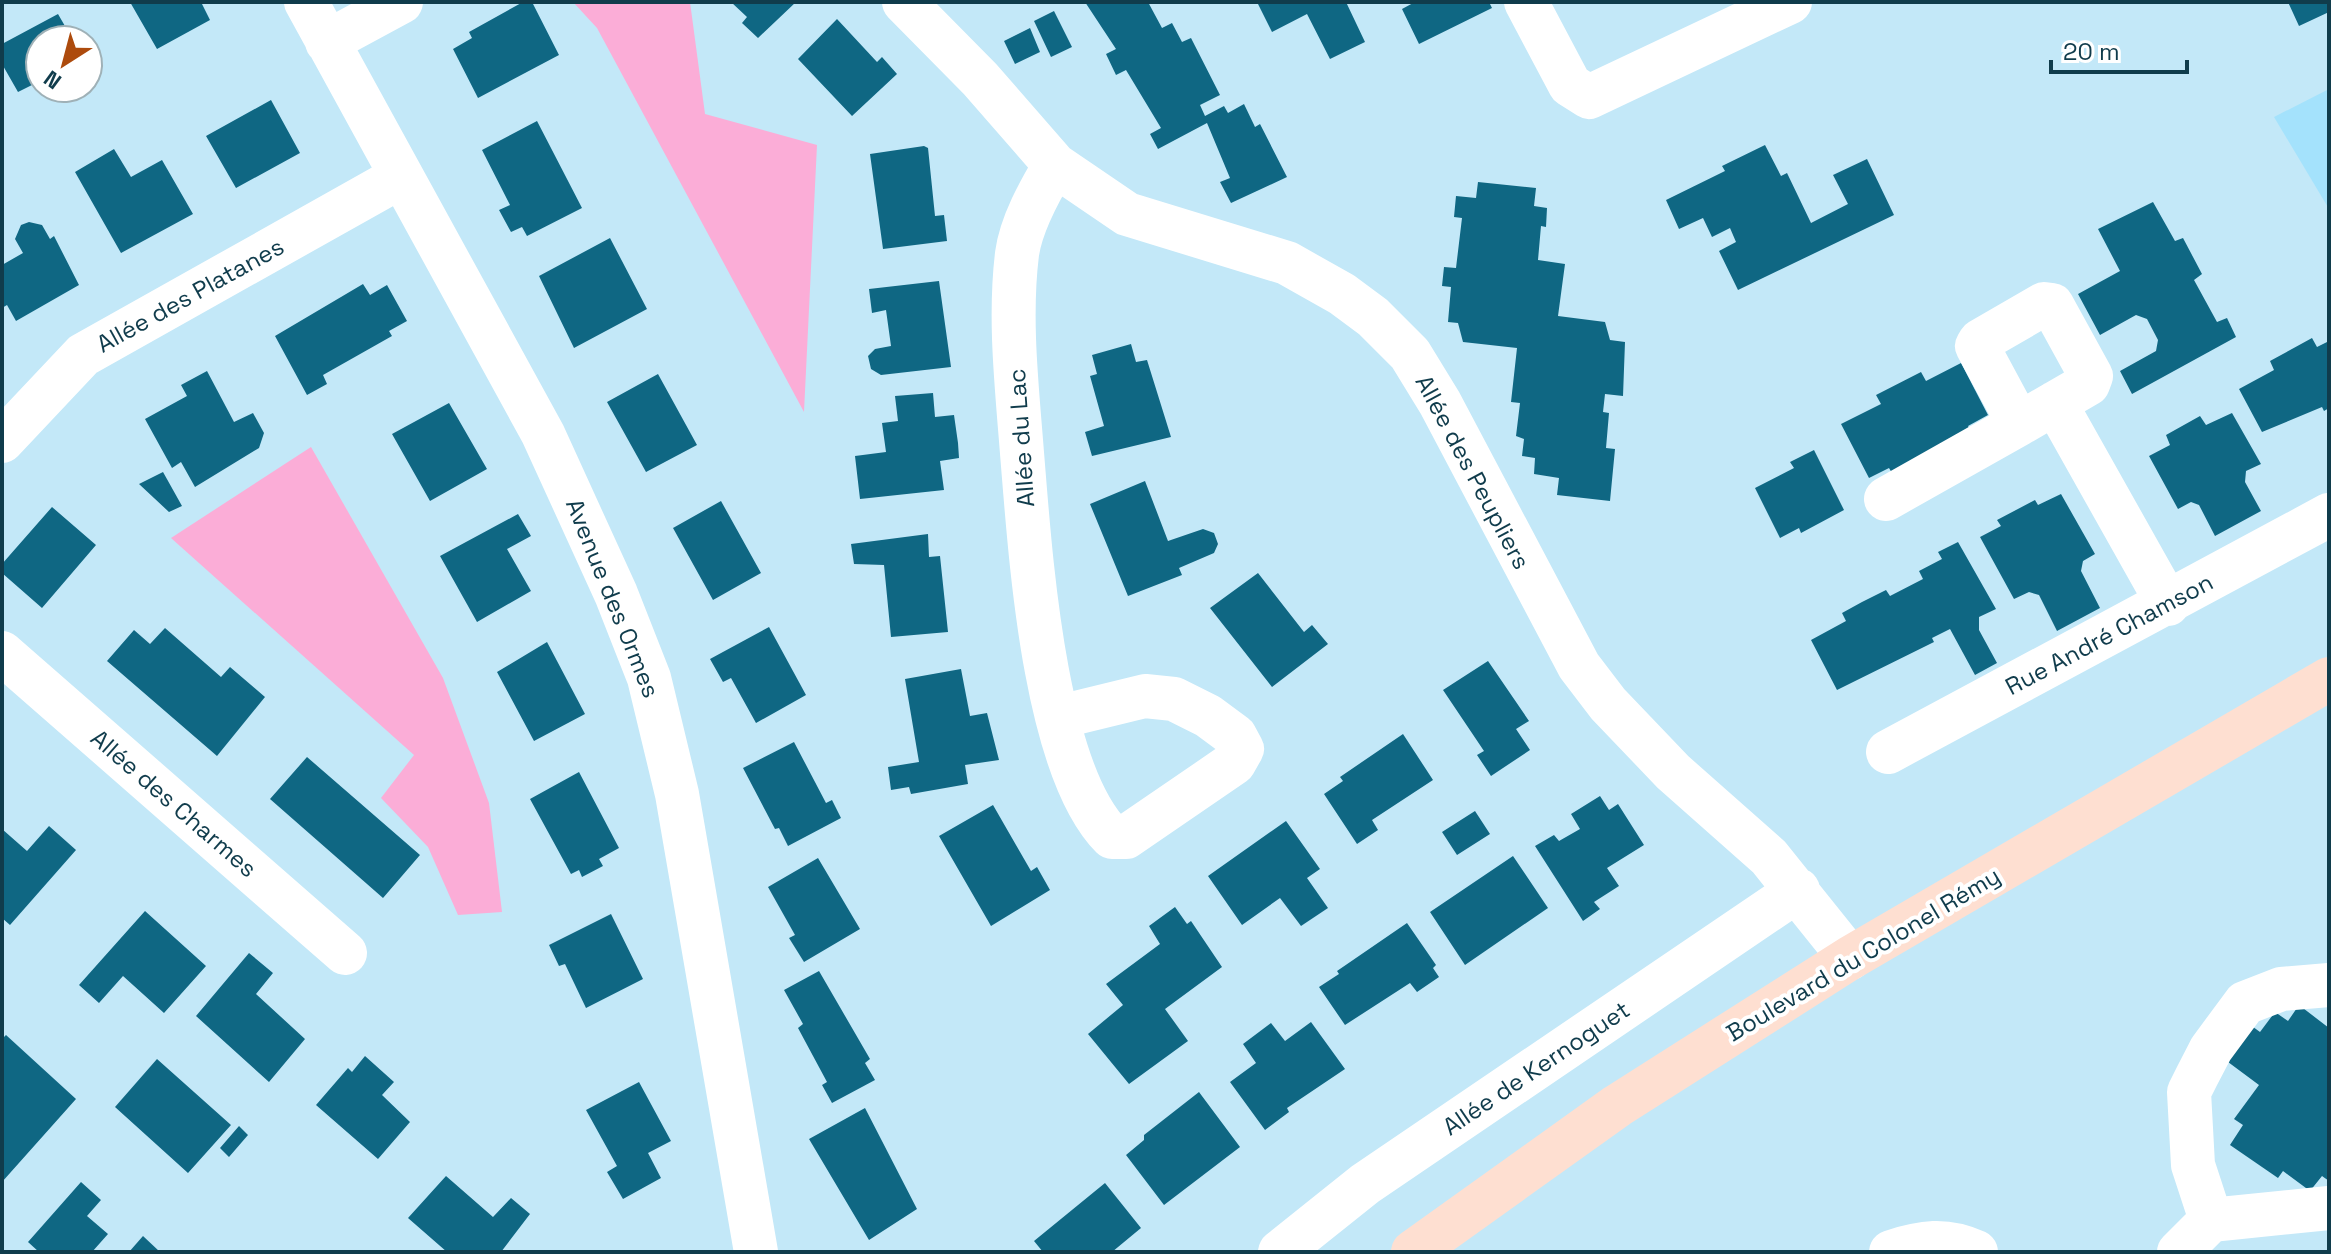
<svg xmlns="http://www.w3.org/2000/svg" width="2331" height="1254" font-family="'Space Grotesk',sans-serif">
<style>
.built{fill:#a4e2fc}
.green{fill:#fbadd7}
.building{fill:#0f6783}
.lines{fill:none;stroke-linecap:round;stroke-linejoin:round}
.minor{stroke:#fff;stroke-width:44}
.major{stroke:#fedfd1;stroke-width:44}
.labels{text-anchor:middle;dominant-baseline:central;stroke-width:8;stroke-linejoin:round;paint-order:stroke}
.street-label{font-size:24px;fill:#103c4c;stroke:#fff}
</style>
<rect width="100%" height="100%" fill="#c3e8f8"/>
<path class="built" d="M2329 89V209L2274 117Z"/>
<path class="green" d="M573 2H690L705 114 817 145 804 412 597 28Z
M311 447 443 678 489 803 502 912 458 915 428 847 381 798 414 755 171 538Z"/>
<path class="building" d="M130 2H201L210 20 157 49Z
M523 2H532L559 55 478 98 453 49 472 38 469 32Z
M731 2H796L758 38 742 23 747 17Z
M1085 2H1148L1162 28 1172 23 1182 42 1191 38 1220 95 1200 105 1205 116 1224 106 1228 113 1244 104 1255 127 1260 124 1287 177 1231 203 1220 182 1230 178 1207 123 1158 149 1150 134 1161 128 1126 70 1116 75 1106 54 1116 49Z
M1257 2H1346L1365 42 1330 59 1307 14 1272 32Z
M1415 2H1489L1492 8 1419 44 1402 9Z
M2288 2H2329V12L2299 26Z
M1054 11 1072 47 1051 57 1034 21Z
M58 14 73 40H40V81L18 92 2 64V44Z
M837 19 877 62 882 57 897 74 852 116 798 59Z
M1030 28 1040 52 1015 64 1004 41Z
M271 100 300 153 236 188 206 136Z
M537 121 582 208 527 236 522 227 511 232 499 210 510 205 482 150Z
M1765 145 1781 176 1787 173 1811 223 1848 204 1833 175 1867 159 1894 215 1738 290 1719 251 1736 242 1730 228 1712 237 1703 218 1679 229 1666 200 1725 171 1722 166Z
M924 146 928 148 935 216 944 215 947 241 883 249 870 154Z
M114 149 131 177 162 160 193 214 121 253 75 172Z
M1478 182 1536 188 1534 206 1547 208 1546 227 1541 226 1538 260 1565 264 1558 316 1605 322 1610 340 1625 342 1623 396 1605 394 1603 412 1609 413 1606 448 1615 449 1610 501 1557 495 1559 478 1534 474 1535 458 1522 456 1524 439 1516 436 1520 403 1511 402 1517 348 1463 342 1458 323 1448 322 1451 287 1442 286 1444 267 1456 268 1462 218 1454 217 1456 196 1476 198Z
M2153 202 2175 241 2183 238 2202 274 2194 280 2217 322 2227 318 2236 337 2132 394 2120 371 2156 351 2158 340 2147 319 2136 315 2100 335 2078 294 2120 271 2098 229Z
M29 222 42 225 50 239 54 236 79 285 16 321 7 305 2 308V265L23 253 15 239 21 225Z
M610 238 647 309 574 348 539 276Z
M939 281 951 367 881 375 871 369 868 356 875 349 891 346 886 310 872 313 869 289Z
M363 284 370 295 387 285 407 321 389 331 392 336 323 375 327 384 307 395 275 336Z
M2312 338 2317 347 2329 341V408L2324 411 2322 407 2262 432 2239 389 2274 370 2270 361Z
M1131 344 1136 362 1147 360 1171 437 1092 456 1085 432 1104 426 1090 376 1097 374 1092 355Z
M1961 363 1988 415 1968 426 1971 432 1892 473 1889 468 1869 478 1841 424 1881 404 1876 395 1921 372 1926 381Z
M207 371 234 422 253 413 264 433 259 448 195 487 181 462 172 468 145 419 187 396 181 385Z
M658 374 697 445 646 472 607 402Z
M933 393 935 417 954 415 958 443 959 458 940 461 944 490 860 499 855 456 886 452 882 423 898 421 895 396Z
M449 403 487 469 430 501 392 434Z
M2232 413 2261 464 2246 471 2245 482 2261 511 2215 536 2199 505 2191 502 2178 509 2149 456 2170 445 2166 435 2200 416 2206 425Z
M1814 450 1844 510 1801 533 1799 528 1780 538 1755 488 1794 468 1790 462Z
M163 472 182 506 169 512 139 484Z
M1145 481 1168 541 1203 529 1214 533 1218 544 1214 553 1179 568 1182 575 1128 596 1090 504Z
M2061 494 2095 554 2083 561 2081 571 2100 608 2057 631 2039 595 2029 592 2014 599 1980 537 2001 526 1997 520 2035 500 2038 505Z
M721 501 761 573 713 600 673 528Z
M52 507 96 545 42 608 2 573V564Z
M518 514 531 536 507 549 531 591 477 622 440 556Z
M928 534 929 557 940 556 948 632 891 637 884 565 854 564 851 544Z
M1958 542 1996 609 1979 617V630L1997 663 1975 675 1950 629 1932 638 1934 642 1837 690 1811 640 1846 621 1842 613 1862 602 1886 590 1890 596 1923 579 1919 571 1942 559 1938 552Z
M1258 573 1304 632 1312 625 1328 644 1272 687 1210 608Z
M769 627 806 695 756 723 731 678 723 682 710 659Z
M165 628 221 677 230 667 265 697 217 756 107 661 134 630 150 644Z
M547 642 585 714 534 741 497 672Z
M1488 661 1529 721 1516 729 1530 750 1491 776 1477 755 1484 751 1443 690Z
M961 669 970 716 987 713 999 760 965 765 968 784 911 794 909 787 891 790 888 767 919 762 905 679Z
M1403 734 1433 780 1372 820 1378 830 1357 844 1324 794 1343 781 1340 777Z
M794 742 826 803 832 800 841 818 788 846 779 828 775 829 743 768Z
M307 757 420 855 383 898 270 799Z
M579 772 619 848 599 859 603 866 582 877 579 870 571 874 530 799Z
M1600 796 1609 810 1618 804 1644 845 1607 868 1619 886 1594 902 1600 909 1583 921 1535 846 1554 835 1559 841 1580 829 1571 814Z
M993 805 1031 871 1037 867 1050 890 991 926 939 836Z
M1475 811 1490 834 1457 855 1442 832Z
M1286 821 1320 869 1307 878 1328 908 1301 926 1280 898 1242 925 1208 876Z
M49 826 76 850 10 925 2 918V829L27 851Z
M1513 856 1548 908 1465 965 1430 912Z
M818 858 860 929 804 962 789 938 795 935 768 887Z
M1175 907 1187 924 1191 921 1222 967 1165 1009 1188 1041 1129 1084 1088 1034 1123 1005 1106 984 1160 944 1149 926Z
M145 911 206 966 164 1013 123 976 99 1003 79 985Z
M611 914 643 979 586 1008 565 964 559 966 549 945Z
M1407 923 1436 965 1433 968 1439 977 1417 992 1410 983 1345 1025 1319 987 1339 974 1337 971Z
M249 953 273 973 256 994 305 1039 269 1082 196 1016Z
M819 971 870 1059 865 1063 875 1080 832 1103 822 1085 827 1082 798 1028 803 1024 784 990Z
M2299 1005 2329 1028V1181L2322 1176 2310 1191 2283 1171 2278 1178 2230 1145 2243 1125 2234 1119 2259 1085 2224 1059 2249 1024 2260 1032 2275 1012 2288 1021Z
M1311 1022 1345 1069 1287 1108 1289 1112 1265 1130 1230 1082 1256 1063 1243 1044 1271 1023 1285 1041Z
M6 1035 76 1099 2 1182V1039Z
M365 1056 394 1082 382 1095 410 1122 378 1159 316 1105 348 1068 352 1072Z
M157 1059 231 1125 188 1173 115 1107Z
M639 1082 671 1141 648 1153 661 1178 623 1199 607 1172 617 1166 586 1110Z
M1199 1092 1240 1147 1164 1205 1126 1155 1144 1140V1135Z
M865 1108 917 1209 869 1240 809 1139Z
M239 1126 248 1135 229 1157 220 1148Z
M446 1176 493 1217 511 1198 530 1214 501 1252H447L408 1218Z
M81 1182 101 1200 87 1216 108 1234 92 1252H39L28 1242Z
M1105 1183 1141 1228 1112 1252H1043L1034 1241Z
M143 1236 160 1252H129Z"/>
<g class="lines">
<path class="minor" d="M306 2 543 434 616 594 649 678 677 794 756 1252
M904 2 980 79 1055 165 1127 214 1287 263 1342 294 1373 317 1410 354 1440 403 1579 666 1608 704 1673 772 1769 857 1850 958
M1526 2 1570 85 1589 97 1790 2
M327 42 401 2
M1055 165C1040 190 1021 224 1017 254 1009 319 1017 388 1022 453 1030 549 1043 768 1112 837H1126L1234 763 1242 749 1235 736 1208 716 1174 699 1145 696 1059 717
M2044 304 2052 305 2091 376 2088 384 2019 424 1977 346 1980 341Z
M2055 403 2168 604
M2 441 83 355 400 177
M1886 499 2019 424
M2 653 345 953
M1888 752 2329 515
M2211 1220 2193 1165 2189 1092 2197 1076 2211 1049 2245 1003 2281 989 2329 985
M1280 1252 1365 1184 1798 890
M1891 1252C1921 1242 1946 1238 1976 1252
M2179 1252 2211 1220 2329 1208"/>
<path class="major" d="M1413 1252 1617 1106 1850 958 2329 679"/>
</g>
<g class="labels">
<g class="street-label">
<text transform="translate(190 295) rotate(-29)">Allée des Platanes</text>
<text transform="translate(1021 438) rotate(-94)">Allée du Lac</text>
<text transform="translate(1473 472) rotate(62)">Allée des Peupliers</text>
<text transform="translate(613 598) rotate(68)">Avenue des Ormes</text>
<text transform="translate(2109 634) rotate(-28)">Rue André Chamson</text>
<text transform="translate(174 803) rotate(41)">Allée des Charmes</text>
<text transform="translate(1863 954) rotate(-31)">Boulevard du Colonel Rémy</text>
<text transform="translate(1536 1068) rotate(-34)">Allée de Kernoguet</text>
</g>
</g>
<rect width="2331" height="1254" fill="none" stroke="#103c4c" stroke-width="8"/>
<g transform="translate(64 64) rotate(216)"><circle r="38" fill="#ffffff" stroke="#9fb1b7" stroke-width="2"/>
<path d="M0-6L14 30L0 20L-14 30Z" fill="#ad4b0d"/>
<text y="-12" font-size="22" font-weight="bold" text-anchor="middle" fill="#103c4c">N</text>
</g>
<path d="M2051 60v12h136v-12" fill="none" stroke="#103c4c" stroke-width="4"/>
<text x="2063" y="60" font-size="24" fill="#103c4c" stroke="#ffffff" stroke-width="6" paint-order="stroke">20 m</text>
</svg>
